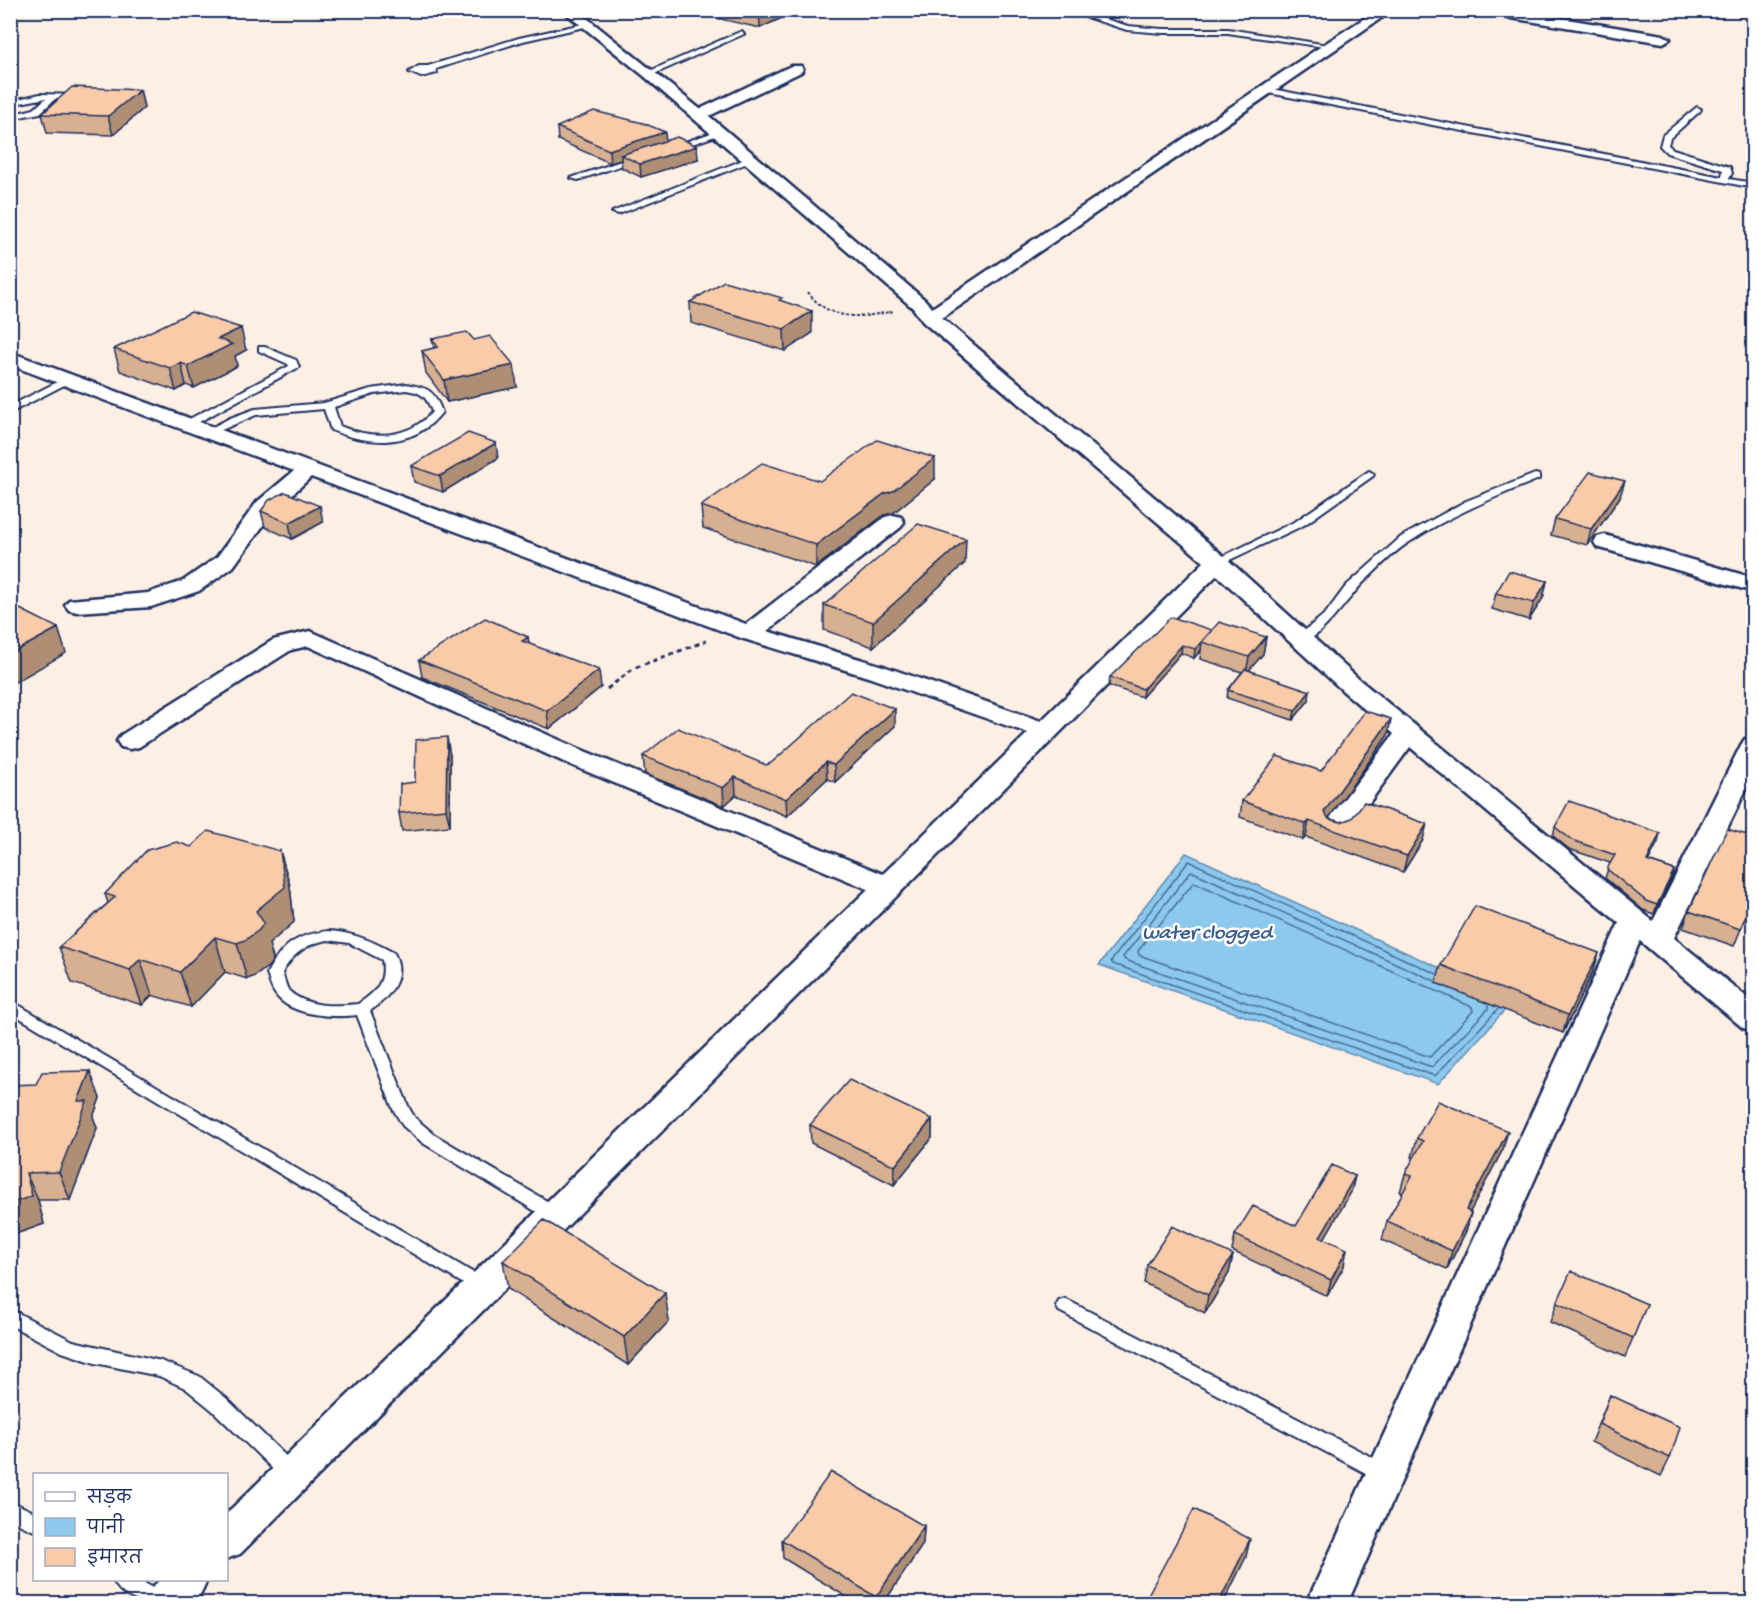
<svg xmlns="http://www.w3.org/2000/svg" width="1764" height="1614" font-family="'Gochi Hand','Playpen Sans Deva',sans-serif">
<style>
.water{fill:#8cc9ec;stroke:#5f8bb3;stroke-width:1.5}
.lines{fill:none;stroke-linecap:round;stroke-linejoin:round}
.shore{stroke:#486d97;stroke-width:1.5}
.lane-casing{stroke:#1b2f5e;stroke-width:4}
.street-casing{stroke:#1b2f5e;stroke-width:5}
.path-far1{stroke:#1b2f5e;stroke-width:2;stroke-dasharray:3 2;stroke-linecap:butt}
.path{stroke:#1b2f5e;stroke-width:3;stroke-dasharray:5 4;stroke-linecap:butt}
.lane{fill:#fff;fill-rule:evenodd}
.street{fill:#fff;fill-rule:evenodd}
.wall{fill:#d7af91;stroke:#1b2f5e;stroke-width:1.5}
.shaded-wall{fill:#af8e76;stroke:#1b2f5e;stroke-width:1.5}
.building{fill:#facba9;stroke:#1b2f5e;stroke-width:1.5}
.labels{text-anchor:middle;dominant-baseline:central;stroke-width:5;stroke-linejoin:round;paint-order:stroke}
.water-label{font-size:21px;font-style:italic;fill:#3d5d89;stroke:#fff}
</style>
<rect width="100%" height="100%" fill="#feefe5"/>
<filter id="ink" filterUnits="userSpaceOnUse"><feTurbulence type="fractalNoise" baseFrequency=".0167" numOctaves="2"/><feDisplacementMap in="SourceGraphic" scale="12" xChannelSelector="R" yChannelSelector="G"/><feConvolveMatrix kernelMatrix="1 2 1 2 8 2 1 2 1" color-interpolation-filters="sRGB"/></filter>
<g filter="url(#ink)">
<path class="water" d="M1186 853 1513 1001 1438 1084 1099 965Z"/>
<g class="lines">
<path class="shore" d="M1194 882 1472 1007 1473 1011 1430 1057 1139 955 1138 951Z
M1437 974 1189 861 1111 961 1113 964 1435 1076 1498 1009
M1435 981 1191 871 1123 957 1125 960 1432 1067 1488 1009V1005"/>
<g class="lane-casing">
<path id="lane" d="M1075 10 1128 26 1162 29H1228L1334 46 1331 48 1228 33H1162L1127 30 1067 11Z
M587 23 589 26 523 41 436 69 437 73 421 77 409 72 419 66H428L519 38Z
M742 31 744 34 652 75 645 73Z
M10 82H14V86H10Z
M1267 88 1722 177 1723 170 1667 153 1660 146 1663 135 1697 107 1701 109 1700 111 1670 138 1668 145 1673 149 1730 167 1732 173 1729 179 1754 183V188L1264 92 1263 90Z
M40 94 79 95 83 97 79 99H55L40 113 10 119V115L34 109 46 98 10 105V101Z
M717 131 724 133 675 150 668 148Z
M636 156 643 158 578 180 571 178Z
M748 158 755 160 619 214 612 212Z
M259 347H265L296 360 299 367 190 427H182V423L289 366 288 364 259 351Z
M67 377 72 380 70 382 10 413V406Z
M406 384C429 388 434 390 442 412 415 448 370 446 331 430L324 409 256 415 210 435 206 436 201 433 230 418 255 409 324 403 371 389ZM406 390C422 392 427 397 432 412 408 440 372 439 340 426L334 407 374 394Z
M1369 471 1374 474 1373 476 1304 525 1221 564 1217 565 1211 562 1296 521Z
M1535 474 1539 475V479C1495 497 1451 515 1411 541 1394 551 1380 567 1366 580 1351 593 1317 647 1297 643L1295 640 1297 637 1326 613 1346 586 1401 537 1466 501Z
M328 931C352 932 373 941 394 953 407 977 389 998 370 1011L409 1108 415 1118 435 1135 562 1210 565 1215 562 1220 556 1222 550 1220 423 1143 403 1126 393 1109 357 1015C334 1018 291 1016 276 995 271 989 269 980 267 973 283 945 295 935 328 931ZM328 940 349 943 382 960C386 982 376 992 358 1004 336 1006 307 1008 289 991 286 987 284 978 282 973 293 954 305 944 328 940Z
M10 1000 489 1282 492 1287 489 1292 483 1294 477 1292 10 1012Z
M1065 1299 1391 1467 1394 1473 1391 1479 1384 1482 1377 1479 1059 1311 1056 1306 1059 1301Z
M10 1309 73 1341 161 1361 199 1376 226 1398 298 1468 301 1474 298 1480 291 1483 284 1480 212 1410 185 1388 159 1376 95 1363 62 1352 10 1325Z
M10 1501 34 1512V1531L10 1520Z
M113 1580H140L166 1597 169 1604C148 1604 123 1602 113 1580Z"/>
</g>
<g class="street-casing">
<path id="street" d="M562 10H577L700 109 791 66H801L803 69 801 72 709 116 925 300 932 308 1326 43 1377 10H1393L942 318 1225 557 1361 681 1653 921 1741 745 1745 739 1754 737V773L1674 938 1754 1003V1031L1743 1028 1640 941 1347 1604H1306L1619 923 1410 747 1347 833 1337 836 1327 833 1323 827 1327 821 1394 734 1343 691 1217 575 240 1554 226 1559V1514L868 889 564 762 308 646 291 650 139 747 130 749 121 747 117 741 121 735 273 640 310 631 582 750 883 874 1028 733 868 677 741 638 311 477 273 512 233 567 199 591 151 607 77 612 69 610 65 605 69 600 148 593 183 581 217 557 257 502 294 471 10 365V352L746 624 885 517 893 515 901 517 904 522 901 527 767 631 886 667 1041 721 1204 562 923 322 913 308 644 76Z
M1480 10H1513L1663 35 1670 39 1663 43 1486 14Z
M1605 535 1754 578V592L1597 547 1594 542 1597 537Z
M160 1580H207L201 1593 191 1604H143L149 1590Z"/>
</g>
<path class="path-far1" d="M808 292C829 322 862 318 894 311"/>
<path class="path" d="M607 689 634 668 706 641"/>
<use href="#lane" class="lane"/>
<use href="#street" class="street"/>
</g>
<path class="wall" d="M694 10H799L760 28 694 13Z
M140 90 144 108 113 135 47 133 42 114Z
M557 127 665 132V141L698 159 641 177 622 168 621 160 610 163 558 140Z
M782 301 812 333 785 351 691 323 690 302Z
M432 339 517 387 447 402 426 373 422 351 434 348Z
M114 349 246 350 235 356 237 366 194 388 186 385 176 391 120 371Z
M498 458 443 492 414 482 411 466Z
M935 479 893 513 884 515 816 567 703 528 701 506 820 481Z
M1620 497 1587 545 1551 535 1555 519Z
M261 511 323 522 292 539 265 527Z
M965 563 873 647 824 630V605Z
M1547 581 1543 598 1529 620 1492 609 1496 593Z
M1212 630 1266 637 1263 654 1249 670 1309 700 1293 720 1227 698 1228 690 1242 672 1200 659 1201 650 1194 658 1181 653 1142 697 1109 686 1110 677Z
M528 637 529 644 601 687 549 729 422 677 419 660Z
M895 726 835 782 827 779 787 816 736 795 724 806 645 774 643 756 766 765Z
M1388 735 1329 818V819L1423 840 1403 872 1306 837 1303 840 1240 817 1242 801 1321 771Z
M450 755V826L402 831 399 813 415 782Z
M1555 827 1658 842 1648 861 1674 870 1671 879 1654 914 1643 910 1605 878 1610 863 1569 849 1553 836Z
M191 847 280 851 290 886 294 922 269 944 273 959 269 966 255 976 247 979 225 972 191 1007 152 995 142 1005 72 983 59 947 108 903 105 894Z
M1753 899 1734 946 1683 928 1689 911Z
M1599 953 1593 971 1563 1033 1436 983 1441 965Z
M10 1085 100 1098 93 1117 97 1128 70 1200H38L44 1224 10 1236Z
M932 1119V1138L894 1185 811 1143 810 1125Z
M1417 1138 1503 1149 1470 1212 1471 1213 1466 1231 1447 1269 1382 1240 1387 1221 1403 1193 1400 1192 1405 1174 1414 1158 1412 1157Z
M1355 1176 1351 1192 1324 1239 1344 1266 1327 1296 1232 1251 1235 1235 1296 1226Z
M1233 1255 1229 1273 1205 1313 1144 1283 1147 1265Z
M503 1261 669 1321 628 1365 508 1289Z
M1557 1303 1647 1304 1625 1357 1550 1322Z
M1610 1395 1670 1458 1661 1476 1591 1442Z
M924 1526 923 1544 883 1604H858L783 1558 782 1540Z"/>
<path class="shaded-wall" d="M759 10H799L760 28Z
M140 90 144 108 113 135 108 116Z
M665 132 666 145 621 155V160L610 163 609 150Z
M697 146 698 159 641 177 640 164Z
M812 311V333L785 351 784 329Z
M241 328 246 350 235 356 237 366 194 388 188 366 218 339Z
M181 363 186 385 176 391 170 368Z
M514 365 517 387 447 402 444 380Z
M496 443 498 458 443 492 440 476Z
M935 458V479L893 513 884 515 816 567V545L884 494Z
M1625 481 1620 497 1587 545 1591 529Z
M320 506 323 522 292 539 289 523Z
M966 539 965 563 873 647V622Z
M1547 581 1543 598 1529 620 1534 603Z
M58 628 66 653 10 685V654Z
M528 637 531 654 522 641Z
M1266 637 1263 654 1246 674 1249 657Z
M1202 642 1201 650 1194 658 1195 649Z
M1182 645 1181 653 1142 697 1143 689Z
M599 670 601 687 549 729 547 711Z
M1310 691 1309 700 1293 720 1295 711Z
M895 709V726L835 782 834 765Z
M1391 719 1388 735 1323 826 1324 812Z
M447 737 450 755V826L446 809Z
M826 762 827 779 787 816 786 799Z
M735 777 736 795 724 806 723 788Z
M1309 821 1306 837 1303 840 1306 824Z
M1427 824 1423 840 1403 872 1407 856Z
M1660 833 1658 842 1644 870 1647 861Z
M280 851 290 886 294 922 269 944 273 959 269 966 255 976 247 979 237 943 256 911Z
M1674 870 1671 879 1654 914 1657 905Z
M215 937 225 972 191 1007 180 972Z
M1599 953 1593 971 1563 1033 1568 1015Z
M140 959 152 995 142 1005 130 970Z
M90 1071 100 1098 93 1117 97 1128 70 1200 59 1172 78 1101Z
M932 1119V1138L894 1185 895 1166Z
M1508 1131 1503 1149 1461 1229 1466 1210Z
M26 1173 38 1200 44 1224 10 1236V1204Z
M1355 1176 1351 1192 1316 1253 1320 1237Z
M1471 1213 1466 1231 1447 1269 1452 1251Z
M1347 1249 1344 1266 1327 1296 1331 1280Z
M1233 1255 1229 1273 1205 1313 1208 1295Z
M665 1293 669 1321 628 1365 624 1337Z
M924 1526 923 1544 883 1604H876V1597Z
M1250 1539 1246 1557 1223 1604H1218Z"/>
<path class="building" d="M72 87 140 90 108 116 42 114Z
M594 111 643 123 665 132 609 150 557 127Z
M677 137 697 146 640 164 621 155Z
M724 281 782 298 779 300 812 311 784 329 690 302Z
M191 312 241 328 218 339 232 344 188 366 181 363 170 368 114 349Z
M467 332 474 340 490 336 514 365 444 380 422 351 438 347 432 339Z
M468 433 496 443 440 476 411 466Z
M877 440 935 458 893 491 884 494 816 545 701 506 762 463 820 481Z
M1590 472 1625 481 1591 529 1555 519Z
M285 492 320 506 289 523 261 511 269 500Z
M918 524 966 539 873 622 824 605Z
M1509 571 1547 581 1534 603 1496 593Z
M10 604 58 628 10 654Z
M1171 617 1212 630 1195 649 1182 645 1143 689 1110 677Z
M485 618 528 637 522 641 599 670 547 711 419 660Z
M1219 622 1266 637 1249 657 1202 642Z
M1245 669 1310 691 1295 711 1228 690Z
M851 692 895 709 834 765 826 762 786 799 735 777 723 788 643 756 678 728 766 765 771 763Z
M1365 711 1391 719 1324 812 1329 819 1341 822 1352 818 1364 802 1427 824 1407 856 1309 821 1306 824 1242 801 1277 756 1321 771Z
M447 737 446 809 399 813 400 784 415 782 416 740Z
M1569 801 1660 833 1647 861 1674 870 1657 905 1646 901 1607 869 1615 855 1572 840 1555 827Z
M1727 829 1754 837V897L1740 929 1689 911Z
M208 831 280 851 285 887 256 911 264 923 259 930 245 940 237 943 215 937 180 972 140 959 130 970 59 947 115 897 105 894 147 850 177 842 191 847Z
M1475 906 1599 953 1568 1015 1441 965Z
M90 1071 78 1101H87L59 1172 26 1173 32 1196 10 1204V1085L36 1084 42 1072Z
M849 1080 932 1119 895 1166 810 1125Z
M1438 1101 1508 1131 1466 1210 1471 1213 1452 1251 1387 1221 1412 1176 1405 1174 1423 1141 1417 1138Z
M1332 1165 1355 1176 1320 1237 1347 1249 1331 1280 1235 1235 1253 1206 1296 1226Z
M544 1220 665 1293 624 1337 503 1261Z
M1172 1226 1233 1255 1208 1295 1147 1265Z
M1571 1271 1647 1304 1633 1338 1557 1303Z
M1610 1395 1680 1427 1670 1458 1599 1424Z
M831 1472 924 1526 876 1597 782 1540Z
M1194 1509 1250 1539 1218 1604H1143Z"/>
</g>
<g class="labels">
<g class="water-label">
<text x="1207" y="934">water clogged</text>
</g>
</g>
<rect width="1764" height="1614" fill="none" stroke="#fff" stroke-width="36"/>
<rect x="18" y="18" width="1728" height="1578" fill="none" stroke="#1b2f5e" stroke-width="2" filter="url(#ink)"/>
<rect x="33" y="1473" width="195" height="108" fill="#ffffff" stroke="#a4acbf" stroke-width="1.5"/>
<rect x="45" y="1492" width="30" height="9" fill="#ffffff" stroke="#a4acbf" stroke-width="1.5"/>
<text x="87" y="1503" font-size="18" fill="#1b2f5e">सड़क</text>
<rect x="45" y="1518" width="30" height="18" fill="#8cc9ec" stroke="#a4acbf" stroke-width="1.5"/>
<text x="87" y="1533" font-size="18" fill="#1b2f5e">पानी</text>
<rect x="45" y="1548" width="30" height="18" fill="#facba9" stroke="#a4acbf" stroke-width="1.5"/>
<text x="87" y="1563" font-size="18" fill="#1b2f5e">इमारत</text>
</svg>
